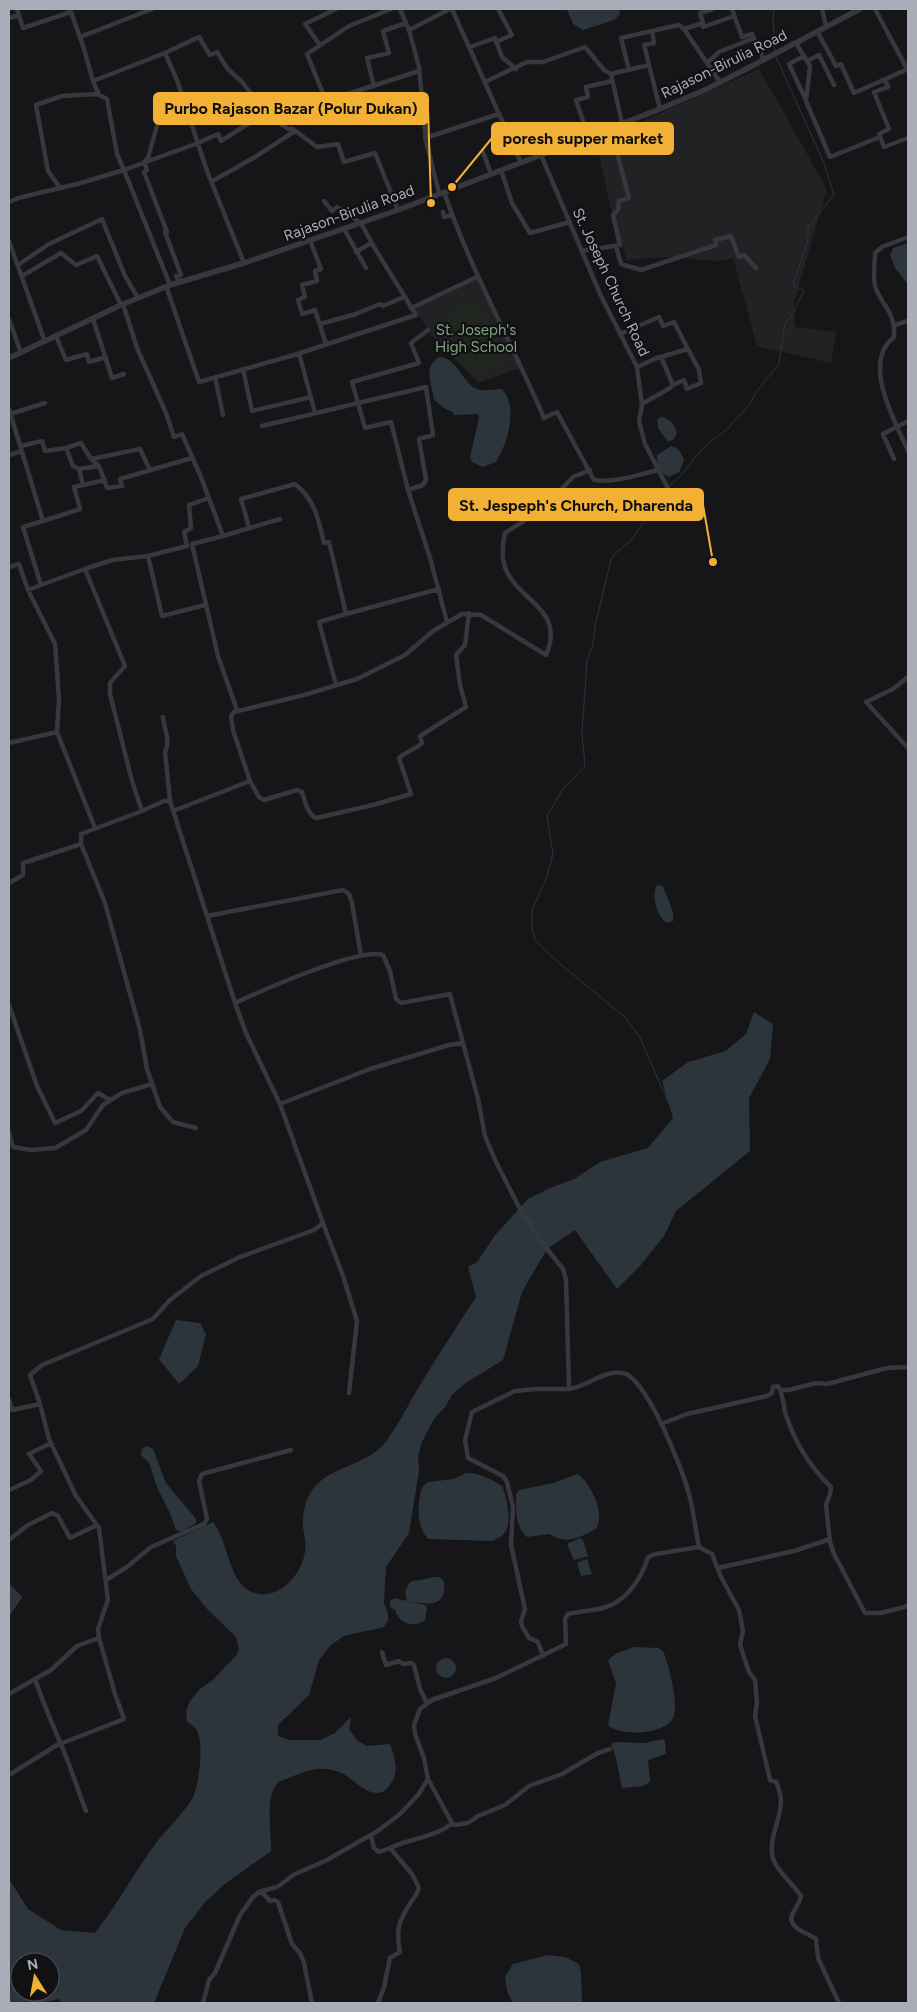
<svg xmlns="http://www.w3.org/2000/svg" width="917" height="2012" font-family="Figtree,sans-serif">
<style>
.built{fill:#222225}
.green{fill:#1e261f}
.water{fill:#2c353c;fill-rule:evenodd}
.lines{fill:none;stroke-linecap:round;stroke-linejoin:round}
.stream{stroke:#2c353c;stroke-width:1}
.minor{stroke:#37383d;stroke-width:4.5}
.tertiary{stroke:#37383d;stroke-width:5.5}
.labels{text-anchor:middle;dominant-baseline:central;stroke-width:4.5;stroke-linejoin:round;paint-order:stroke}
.street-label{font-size:15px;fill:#a8adb8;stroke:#111113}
.park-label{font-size:15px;fill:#7fa381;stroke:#111113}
.leader{fill:none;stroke:#f2b134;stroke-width:2}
.callout-dot{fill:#f2b134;stroke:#111113;stroke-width:2}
.callout{fill:#f2b134;stroke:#f2b134;stroke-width:2}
.callout-label{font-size:16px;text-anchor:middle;font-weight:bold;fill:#111}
</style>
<rect width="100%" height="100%" fill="#161618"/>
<path class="built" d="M759 69 827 189 794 302 795 327 836 332 831 363 757 346 733 258 716 261 666 257 627 260 610 206 596 140 627 128Z
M477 280 520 368 478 383 432 336 413 306Z"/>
<path class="green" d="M478 300 507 361 473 377 444 316Z"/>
<path class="water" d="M567 9H619L620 14 614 20 583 30 573 24Z
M908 243V284L895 268 890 255 893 248Z
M440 357C458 359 462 383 477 389 484 392 495 389 502 389 519 406 507 445 496 462L483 467 472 462 470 457 479 418 478 414 454 415 452 411 447 410 434 400C433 386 421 366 440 357Z
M661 417C670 418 674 424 677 433L674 439 668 442 658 428 657 419Z
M671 446C679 447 682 454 684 461L679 472 669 477C661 474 656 464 657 455Z
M657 885 663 886C666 897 675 909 673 921L667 923C657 917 651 895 657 885Z
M754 1012 773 1024 770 1059 749 1098 750 1151 676 1211 664 1236 640 1266 617 1289 575 1230 547 1249 522 1292 503 1360 464 1384 451 1396 446 1406 434 1419 422 1442 418 1456 419 1471 409 1533 386 1567 384 1603 388 1613V1620L384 1627 344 1636 331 1645 319 1660 309 1695 278 1725V1736L290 1740H321L335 1733 351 1717 349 1729 358 1741 367 1746 390 1744C395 1759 400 1771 390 1785 376 1805 356 1782 344 1774 338 1771 331 1769 325 1769 311 1767 293 1777 280 1781 263 1794 272 1832 271 1851L225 1884 206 1901 185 1928 154 2003H61L59 1999 42 2003H9V1879L28 1909 61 1930 95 1933C116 1906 132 1877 151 1850 163 1832 180 1818 192 1799 199 1788 205 1740 196 1729 194 1726 189 1724 187 1721L186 1711 190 1701 200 1689 213 1680 224 1668 236 1656 239 1649 236 1637 208 1610 191 1589 176 1556V1546L173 1541 213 1522C230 1543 228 1591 260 1594 282 1597 303 1572 305 1551 307 1542 303 1533 303 1525 302 1513 306 1498 313 1489 328 1468 365 1465 383 1445 394 1433 408 1405 417 1390 436 1358 456 1328 476 1297L468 1267 477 1262 496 1234 528 1199 550 1188 574 1179 600 1162 648 1148 673 1118 662 1081 688 1062 726 1051 746 1034ZM20 1962H50V1992H20Z
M176 1320 200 1323 206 1334 198 1366 179 1384 159 1359Z
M147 1446 153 1449 166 1483 196 1519V1523L181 1532 176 1530 170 1513 157 1487 149 1463 141 1455 142 1449Z
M466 1473C479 1473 491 1479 502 1486 507 1497 512 1521 505 1532 502 1537 497 1539 492 1541L428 1539C416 1524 417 1505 422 1487L428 1482 454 1479Z
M578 1474C591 1484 606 1514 596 1529 579 1538 566 1545 549 1534L527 1537C515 1527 516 1509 516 1494L519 1490 553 1483Z
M580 1538 583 1540 588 1556 574 1560 567 1544Z
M587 1559 592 1574 581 1576 577 1563Z
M435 1577H439L444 1581C447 1609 428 1604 407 1601L405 1591 410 1582Z
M9 1583 22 1597 9 1617Z
M394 1598 425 1605 427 1608 425 1620C414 1629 398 1623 395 1610L390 1607V1601Z
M634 1647 658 1648 663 1651C669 1665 678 1701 674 1716 668 1735 620 1737 608 1725L616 1683 608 1660 617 1653Z
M436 1668a10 10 0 1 1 20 0a10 10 0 1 1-20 0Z
M663 1739 665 1742 666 1754 648 1760 650 1782 643 1786 622 1788 616 1758 611 1744 616 1742 645 1743Z
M548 1955 565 1957 579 1964 581 1972 582 2003H513L507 1991 505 1977 513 1964Z"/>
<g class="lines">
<path class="stream" d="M774 9 773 20 775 51
M669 486C684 475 686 468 698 454 707 442 719 436 731 426V424L749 405 757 391 779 364 785 323C794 316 797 302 804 292L802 289 794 287V282L808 240V227L834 195 824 163 776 57
M666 489 632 539 616 553 611 560 595 626 593 644 587 661 582 734 585 766 563 789 547 816 553 854 546 879 532 910V928L535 940 561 965 625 1017 640 1038 669 1104"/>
<path class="minor" d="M17 9 23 28 71 12 84 49 93 81 165 53 177 80 207 171 244 263
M391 9 349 26 307 54 326 101 419 71
M400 9 409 30 419 67 426 141 439 193
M452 9 521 163
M713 9 700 13 703 23 684 29 720 82
M732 9 742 37 752 34 764 60
M822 9 826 26
M875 9 907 69
M9 18 19 15
M703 23V27L734 16
M409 30 450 9
M817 31 836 66 841 64 854 93 908 69
M80 37 152 9
M496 42 512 35 498 9
M796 43 810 66 806 101 830 157 880 137
M320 45 305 24 336 9
M470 47 495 38 502 57 516 69
M165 53 199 37 210 55 217 52 227 68 243 83 265 113
M804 56 789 64 806 100
M807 61 819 55 834 85
M707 63 719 52 754 38
M629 70 621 38 652 31
M611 74 649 65
M885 79 888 87 874 92 889 129 879 134 884 147 908 138
M485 82 527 62H543L585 47 604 70 611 74 622 123
M374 86 367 58 389 53 383 31 406 23
M660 109 644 45 654 43 652 31 679 25 684 29
M588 136 576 100 588 97 586 87 612 81
M425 138 499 114
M483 152 491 174
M541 155 601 296 637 367 642 405 639 421 645 444 676 504
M501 170 512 203 530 233 570 222
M211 182 255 157 295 131
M60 188 48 171 36 105 62 96 98 94
M444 192C471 271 511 341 544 418L557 412 594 480C616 483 637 475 658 470
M9 202 18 198 77 184 124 170 117 154 107 99 99 95 93 81
M443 212 444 217 452 215
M344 229 366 268
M908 237 882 247 875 253C875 263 872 279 876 289 884 308 896 314 894 337 861 363 895 421 908 451
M310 240 321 269 315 271 317 281 302 285 305 297 298 300 302 314 315 310 326 344
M9 241 45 342
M616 246 621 264 641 270 716 245 715 240 731 236 739 257 744 255 756 268
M582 251 620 245 613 215 618 210 619 201 629 198 616 149 633 142 627 121
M356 252 371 243
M18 265 49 244 102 219 125 276 138 298
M22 276 61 253 76 265 97 256 121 305
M180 281 176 276 181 275 165 232H167L144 172 147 170 144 162 148 158 160 115 186 110
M170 285 124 170 198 143 218 134 221 141 265 113 288 129H293L317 147 338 144 344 162 375 153 398 210
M166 286 199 382 294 355 416 315 374 247 361 223 337 207 332 211 324 201
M123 304 137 348 166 413 174 437 182 434 201 477 223 536 192 544 218 656 237 710
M411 308 477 277
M9 319 21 353
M93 319 112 378 124 374
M320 324 356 314 380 304 383 306 404 297
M895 325 908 321
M428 330 411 343 419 363 352 382 358 403 426 387 433 435 419 439 426 480 423 485 408 490 430 558 447 622
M620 334 659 317 663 326 674 322 688 349 657 358 637 367
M56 336 66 360 87 354 89 362 106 357
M299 353 315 413
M661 357 673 385
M243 369 252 411 311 397
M215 377 223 415
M642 404 670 388 673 385 684 380 687 389 701 383 699 370 688 349
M9 409 43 521 23 527 41 585 85 569 125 666 110 683V694L132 781 142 811
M10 414 45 403
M262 426 358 403 365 428 391 422 408 490
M21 446 42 441 45 451 66 448
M9 455 22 451
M91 459 140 449 150 470
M894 459 883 434 908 421
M99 466 91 459 81 443 66 448 73 466 79 469 99 466 107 488 122 486 120 479 192 458
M79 469 83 485
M43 521 80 509 74 487 105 480
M249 527 241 499 295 484C315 500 318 518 324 543L329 542 346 614 439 589
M223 536 280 519
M9 567 19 564 28 590 55 644 59 699 57 732
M85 569 112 560 148 556
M28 590 41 585
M205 605 162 616 148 556 187 546 184 532 191 528 189 505 209 498
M908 677 893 689 866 702 908 748
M336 685 319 622 346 614
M163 717C164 728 171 742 165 752L170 801
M9 743 57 732 95 828
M250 781 233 730 231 716 234 712 304 695 357 679 405 655 433 631 462 614 481 615 546 655C567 607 514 601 504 564 501 554 503 543 505 533L544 508 573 477 590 470
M173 811 250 781 259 797 264 800 297 790 302 792C305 801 307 814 316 818L373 805 411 794 399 758C406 751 415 750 422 743L420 736 466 707 460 685 456 655 465 645 469 613
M9 883 23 875V863L81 844 105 903 140 1030 147 1069 160 1107 173 1122 196 1128
M207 916 343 890 349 894 352 903 361 956
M235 1003C261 991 359 947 383 955L390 971 396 999 401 1003 450 994 463 1043
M9 1005 37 1086 55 1123 81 1111 98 1093 110 1100
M280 1104 370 1069 449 1045 463 1043 478 1099 485 1136 495 1160 519 1207 547 1249 563 1269 566 1280 569 1389H536L515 1391 472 1412 465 1440 468 1458 503 1476 507 1482 513 1507 511 1545 525 1609 521 1621 522 1626 529 1638 538 1642 543 1656
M9 1132 13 1147 31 1150 55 1148 86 1130 103 1105 122 1093 152 1084
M323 1223 343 1276 357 1321 349 1393
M569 1389C587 1387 605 1369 623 1373 647 1378 683 1471 689 1494 694 1512 695 1529 699 1547L712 1554 721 1577 739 1610 743 1631 740 1645 749 1672 755 1680 757 1703 755 1716 770 1780 776 1782C790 1810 769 1828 772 1854 774 1870 793 1883 801 1896 799 1904 795 1908 792 1915 787 1928 808 1933 816 1939L818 1958 839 2003
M781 1390H789L816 1383 827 1384 887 1368 908 1367
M9 1399 12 1410 40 1404 49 1439 76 1496 99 1528 108 1600 98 1629 99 1638
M40 1404 30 1375 42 1365 153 1319 170 1300 201 1276 240 1257 314 1230 323 1223 280 1104 246 1033 235 1003 170 801H164L142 811 81 834V844
M661 1424 687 1414 767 1396 772 1393 773 1387 778 1386C783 1393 783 1403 785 1412 794 1441 809 1466 831 1487L830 1494 826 1505 830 1542 834 1554 865 1613H881L908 1606
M9 1490 31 1480 41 1471 29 1454 51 1443
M9 1540 28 1525 52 1513 58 1516 70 1538 97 1525
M718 1568 794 1551 830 1539
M106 1580 127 1567 151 1547 204 1524 207 1519 199 1481 202 1474 291 1450
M382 1652 386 1665 399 1661 403 1664 412 1663 414 1665 420 1689 427 1703
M9 1694 35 1679
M9 1775 57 1745 60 1744 124 1719 115 1694 99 1638 77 1646 51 1670 35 1679C44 1706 56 1732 67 1759 74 1776 79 1794 86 1811
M452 1823 454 1825 468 1823 478 1816 505 1805 529 1786 562 1774 598 1753 610 1749
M371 1835 374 1848 379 1852 390 1848
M259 1892 265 1895 270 1901 275 1900 278 1902 292 1944 300 1953 304 1963 312 2003
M203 2003 209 1980 215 1973 240 1915 253 1897 259 1892 277 1887 295 1874 325 1861 376 1832 399 1815 418 1795 428 1779 424 1758 415 1734 414 1725 420 1709 432 1700 496 1678 566 1644 565 1619 568 1614C580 1611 594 1611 606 1607 628 1600 642 1577 648 1557L656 1554 699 1547
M378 2003 384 1987 390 1958 400 1952C396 1931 398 1923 409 1905 413 1899 417 1895 419 1888L412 1874 390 1848C408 1839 439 1836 452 1823L428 1779"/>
<path class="tertiary" d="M9 358 121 305 170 285 244 263 398 210 660 109 707 89 752 66 860 9"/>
</g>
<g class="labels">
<g class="street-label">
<text transform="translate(724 64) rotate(-26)">Rajason-Birulia Road</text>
<text transform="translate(349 213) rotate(-20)">Rajason-Birulia Road</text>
<text transform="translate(611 282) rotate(65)">St. Joseph Church Road</text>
</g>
<g class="park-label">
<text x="476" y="330">St. Joseph's<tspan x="476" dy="17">High School</tspan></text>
</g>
</g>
<path class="leader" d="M431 203L428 108M452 187L492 138M713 562L703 505"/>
<g class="callout-dot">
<circle cx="431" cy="203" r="5"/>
<circle cx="452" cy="187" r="5"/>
<circle cx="713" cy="562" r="5"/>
</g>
<g class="callout">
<rect x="154" y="93" width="274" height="31" rx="5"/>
<rect x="492" y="123" width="181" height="31" rx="5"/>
<rect x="449" y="489" width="254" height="31" rx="5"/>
</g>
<g class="callout-label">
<text x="291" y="114">Purbo Rajason Bazar (Polur Dukan)</text>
<text x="583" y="144">poresh supper market</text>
<text x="576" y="511">St. Jespeph's Church, Dharenda</text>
</g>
<rect width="917" height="2012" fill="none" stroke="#a8adb8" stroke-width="20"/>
<g transform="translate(35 1977) rotate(349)"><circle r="24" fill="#111113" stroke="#4d4f55"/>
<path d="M0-4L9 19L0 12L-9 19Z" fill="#f2b134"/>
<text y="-8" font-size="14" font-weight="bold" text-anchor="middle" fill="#a8adb8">N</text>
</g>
</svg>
